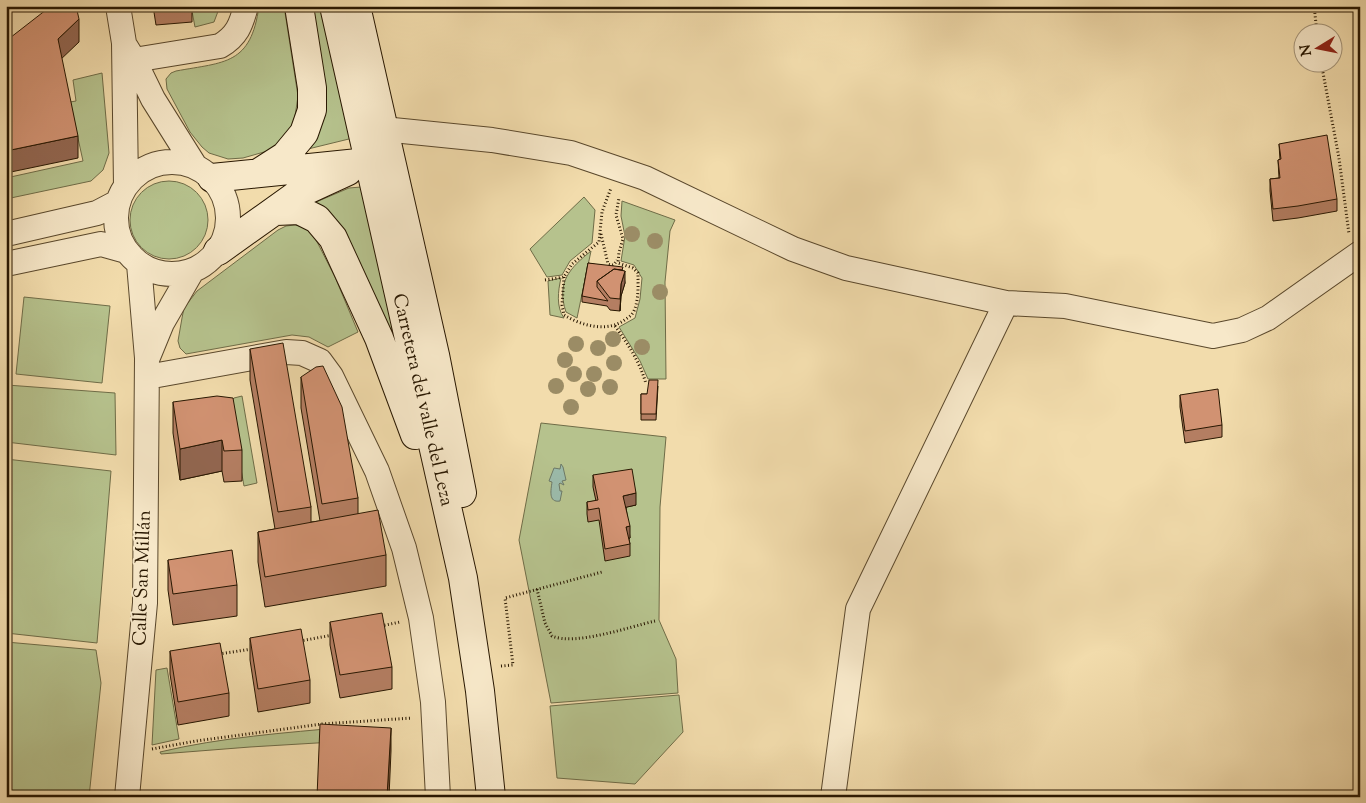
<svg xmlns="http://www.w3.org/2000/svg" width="1366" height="803" font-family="'Sorts Mill Goudy',serif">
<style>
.green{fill:#b6c28d;stroke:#6f6c47}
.water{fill:#9bbbab;stroke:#6d7967}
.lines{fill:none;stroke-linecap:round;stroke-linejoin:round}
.street-casing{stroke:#5a482c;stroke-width:26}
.secondary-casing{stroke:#281701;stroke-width:30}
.path{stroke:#281701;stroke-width:3;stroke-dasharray:1 2.5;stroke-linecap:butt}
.street{stroke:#f7e8c9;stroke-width:24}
.secondary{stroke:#f7e8c9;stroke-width:28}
.tree{fill:#9b8c65}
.wall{fill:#b47e62;stroke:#281701}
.shaded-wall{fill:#926650;stroke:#281701}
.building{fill:#d19272;stroke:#281701}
.labels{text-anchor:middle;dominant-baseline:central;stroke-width:4;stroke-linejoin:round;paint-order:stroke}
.street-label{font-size:19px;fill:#281701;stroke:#f7e8c9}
</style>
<rect width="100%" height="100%" fill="#f2dcac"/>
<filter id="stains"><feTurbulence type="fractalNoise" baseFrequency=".004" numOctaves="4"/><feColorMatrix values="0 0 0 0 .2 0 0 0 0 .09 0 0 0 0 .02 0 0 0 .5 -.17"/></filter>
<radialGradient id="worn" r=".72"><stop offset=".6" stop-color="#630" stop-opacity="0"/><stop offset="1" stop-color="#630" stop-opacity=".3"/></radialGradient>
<path class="green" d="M191 6H220L214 22 195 27Z
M259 6H284L298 96 293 130 271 150 243 158 228 159 209 153 202 147 190 132 167 89 166 79 171 73 176 71C225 62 251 65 259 6Z
M308 6H322L353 138 308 149Z
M102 73 109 153 103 170 91 181 6 199V178L83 161 70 102 76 101 73 80Z
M130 220a39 39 0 1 1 78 0a39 39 0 1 1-78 0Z
M361 187 404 379 309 205 349 188Z
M584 197 595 210 592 243 570 261 562 275 547 277 530 249Z
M622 201 675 220 670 231 665 282 666 379H648L640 361 619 327 635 318 640 299 642 278 634 265 621 261 625 236 621 216Z
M295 225 304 227 312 232 335 277 358 332 328 347 309 337 292 335 186 354 180 348 178 341 182 318 184 308 197 291 278 230 286 226Z
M591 251 577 318 566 312C556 282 570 268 591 251Z
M561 278C558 291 556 307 564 318L550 315 548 281Z
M24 297 110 306 102 383 16 374Z
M7 385 115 393 116 455 6 442Z
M242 396 257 483 244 486 229 402 234 398Z
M541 423 666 437 660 507 659 620 676 659 678 693 551 703 519 540Z
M6 459 111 471 97 643 6 633Z
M6 642 96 650 101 683 89 797H6Z
M167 668 179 739 152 745 156 670Z
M679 695 683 732 635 784 557 778 550 706Z
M347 727 350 741 250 747 161 754 160 752C222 737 285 733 347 727Z"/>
<path class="water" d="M561 464 563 467 566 480 562 481 564 485 560 483 559 484 560 491H562L560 501C548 503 551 490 552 482L549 481 554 468 560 469Z"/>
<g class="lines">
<g class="street-casing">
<path id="street" d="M118 6 124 43 126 186
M126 47 134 60 153 99 195 166
M134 60 220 46C237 36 241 25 246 6
M383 129 492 140 571 153 645 178 793 249 846 268 1006 303 1065 306 1213 336 1242 330 1268 318 1360 253
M116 218a56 56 0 1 1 112 0a56 56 0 1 1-112 0Z
M6 234 97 213 118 202
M6 264 101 244 126 251
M148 357 162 323 192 271
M147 377 286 352 302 353 320 361 331 376 377 471 404 548 421 618 433 702 438 797
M127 797 145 603 147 358 139 264
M833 797 858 609 1006 303"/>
</g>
<g class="secondary-casing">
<path id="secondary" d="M334 6 463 578 480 691 491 797
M356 6 435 355 462 493
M260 172 285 156 304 133 312 110V88L299 6
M212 178 368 162 381 172
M276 211 299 210 317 219 333 238 379 338 415 435
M218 251 298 194 348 171"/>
</g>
<path class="path" d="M1314 6 1317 32
M1321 62 1339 158 1349 234
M601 234 608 264C613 266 614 265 617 260
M564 277 562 305 564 315C582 326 608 333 626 319 629 317 632 315 634 311 639 299 638 285 638 273L633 268 618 263 619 252 623 239 616 215 619 198
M545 280 564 277 572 264 599 242 602 212 611 188
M615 326C628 344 640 362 646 384
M537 589 545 623 552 636C575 646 629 627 655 621
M381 626 400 622
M300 641 333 635
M219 654 252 649
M501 666 513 665 505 598 602 572
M152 749 196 741 322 724 412 718"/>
<use href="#street" class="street"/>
<use href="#secondary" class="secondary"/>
</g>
<g class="tree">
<circle cx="632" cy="234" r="8"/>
<circle cx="655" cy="241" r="8"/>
<circle cx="660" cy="292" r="8"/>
<circle cx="613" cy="339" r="8"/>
<circle cx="576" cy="344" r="8"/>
<circle cx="642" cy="347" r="8"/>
<circle cx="598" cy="348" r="8"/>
<circle cx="565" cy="360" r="8"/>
<circle cx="614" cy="363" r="8"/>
<circle cx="574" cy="374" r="8"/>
<circle cx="594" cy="374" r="8"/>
<circle cx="556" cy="386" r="8"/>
<circle cx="610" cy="387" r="8"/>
<circle cx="588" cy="389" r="8"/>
<circle cx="571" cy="407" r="8"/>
</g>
<path class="wall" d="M153 6H192V22L156 25Z
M1279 144 1337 199V211L1298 218 1273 221 1270 191V179L1279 178 1278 160H1280Z
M588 263 623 270 625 283 621 296 620 311 610 310 607 306 582 302V296Z
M250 349 311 507V522L320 521 301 408V377L358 498V514L386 555V586L265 607 258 562V532L275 529 250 380Z
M658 386 656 420H641V394H647Z
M1180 395 1222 425V437L1185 443 1180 407Z
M173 402 242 450V481L224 482 222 471 180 480 173 433Z
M593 475 636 505 626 507 630 538 629 539 630 544V556L605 561 599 520 588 522 587 514V502L596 501 593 487Z
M168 560 237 585V616L173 625 168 590Z
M330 622 392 667V689L340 698 330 645Z
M250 638 310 680V703L258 712 250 660Z
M170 651 229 693V716L178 725 170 674Z"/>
<path class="shaded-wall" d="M79 19V42L58 62V39Z
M78 136V158L6 173V151Z
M625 271V283L621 296 620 311 621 284Z
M222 440V471L180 480V449Z
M636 493V505L623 508V496Z
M630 526V538L626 539V527Z
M391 728V751L389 797H387Z"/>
<path class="building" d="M51 6H76L79 19 58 39 78 136 6 151V41Z
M156 6H170L156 8Z
M1327 135 1337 199 1298 206 1273 209 1270 179 1280 178 1278 160 1281 159 1279 144Z
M588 263 623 267 622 270 614 269 597 281V287L608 301 582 296Z
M614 269 625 271 621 284 620 299 610 298 597 281Z
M283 343 311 507 278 512 250 349Z
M323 366 342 407 358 498 322 504 301 377 316 367Z
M649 380H658L656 414H641V394H647Z
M1218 389 1222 425 1185 431 1180 395Z
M217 396 233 398 242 450 224 451 222 440 180 449 173 402Z
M632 469 636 493 623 496 630 526 626 527 630 544 605 549 599 508 588 510 587 502 598 500 593 475Z
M378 510 386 555 265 577 258 532Z
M232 550 237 585 173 594 168 560Z
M382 613 392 667 340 675 330 622Z
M301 629 310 680 258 689 250 638Z
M220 643 229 693 178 702 170 651Z
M320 724 391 728 387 797H317Z"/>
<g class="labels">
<g class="street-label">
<text transform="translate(422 400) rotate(77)">Carretera del valle del Leza</text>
<text transform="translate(143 578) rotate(-88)">Calle San Millán</text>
</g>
</g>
<rect width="1366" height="803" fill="none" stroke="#f2dcac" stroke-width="25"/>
<rect x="8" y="8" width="1351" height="788" fill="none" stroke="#281701" stroke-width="2.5"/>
<rect x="12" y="12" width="1341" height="778" fill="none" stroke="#281701"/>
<g transform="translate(1318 48) rotate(260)"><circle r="24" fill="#f7e8c9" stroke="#a49479"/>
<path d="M0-4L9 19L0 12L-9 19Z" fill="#8f2418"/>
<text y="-8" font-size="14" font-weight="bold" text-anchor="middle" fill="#281701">N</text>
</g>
<rect width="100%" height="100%" filter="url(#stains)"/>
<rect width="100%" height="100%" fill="url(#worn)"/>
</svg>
